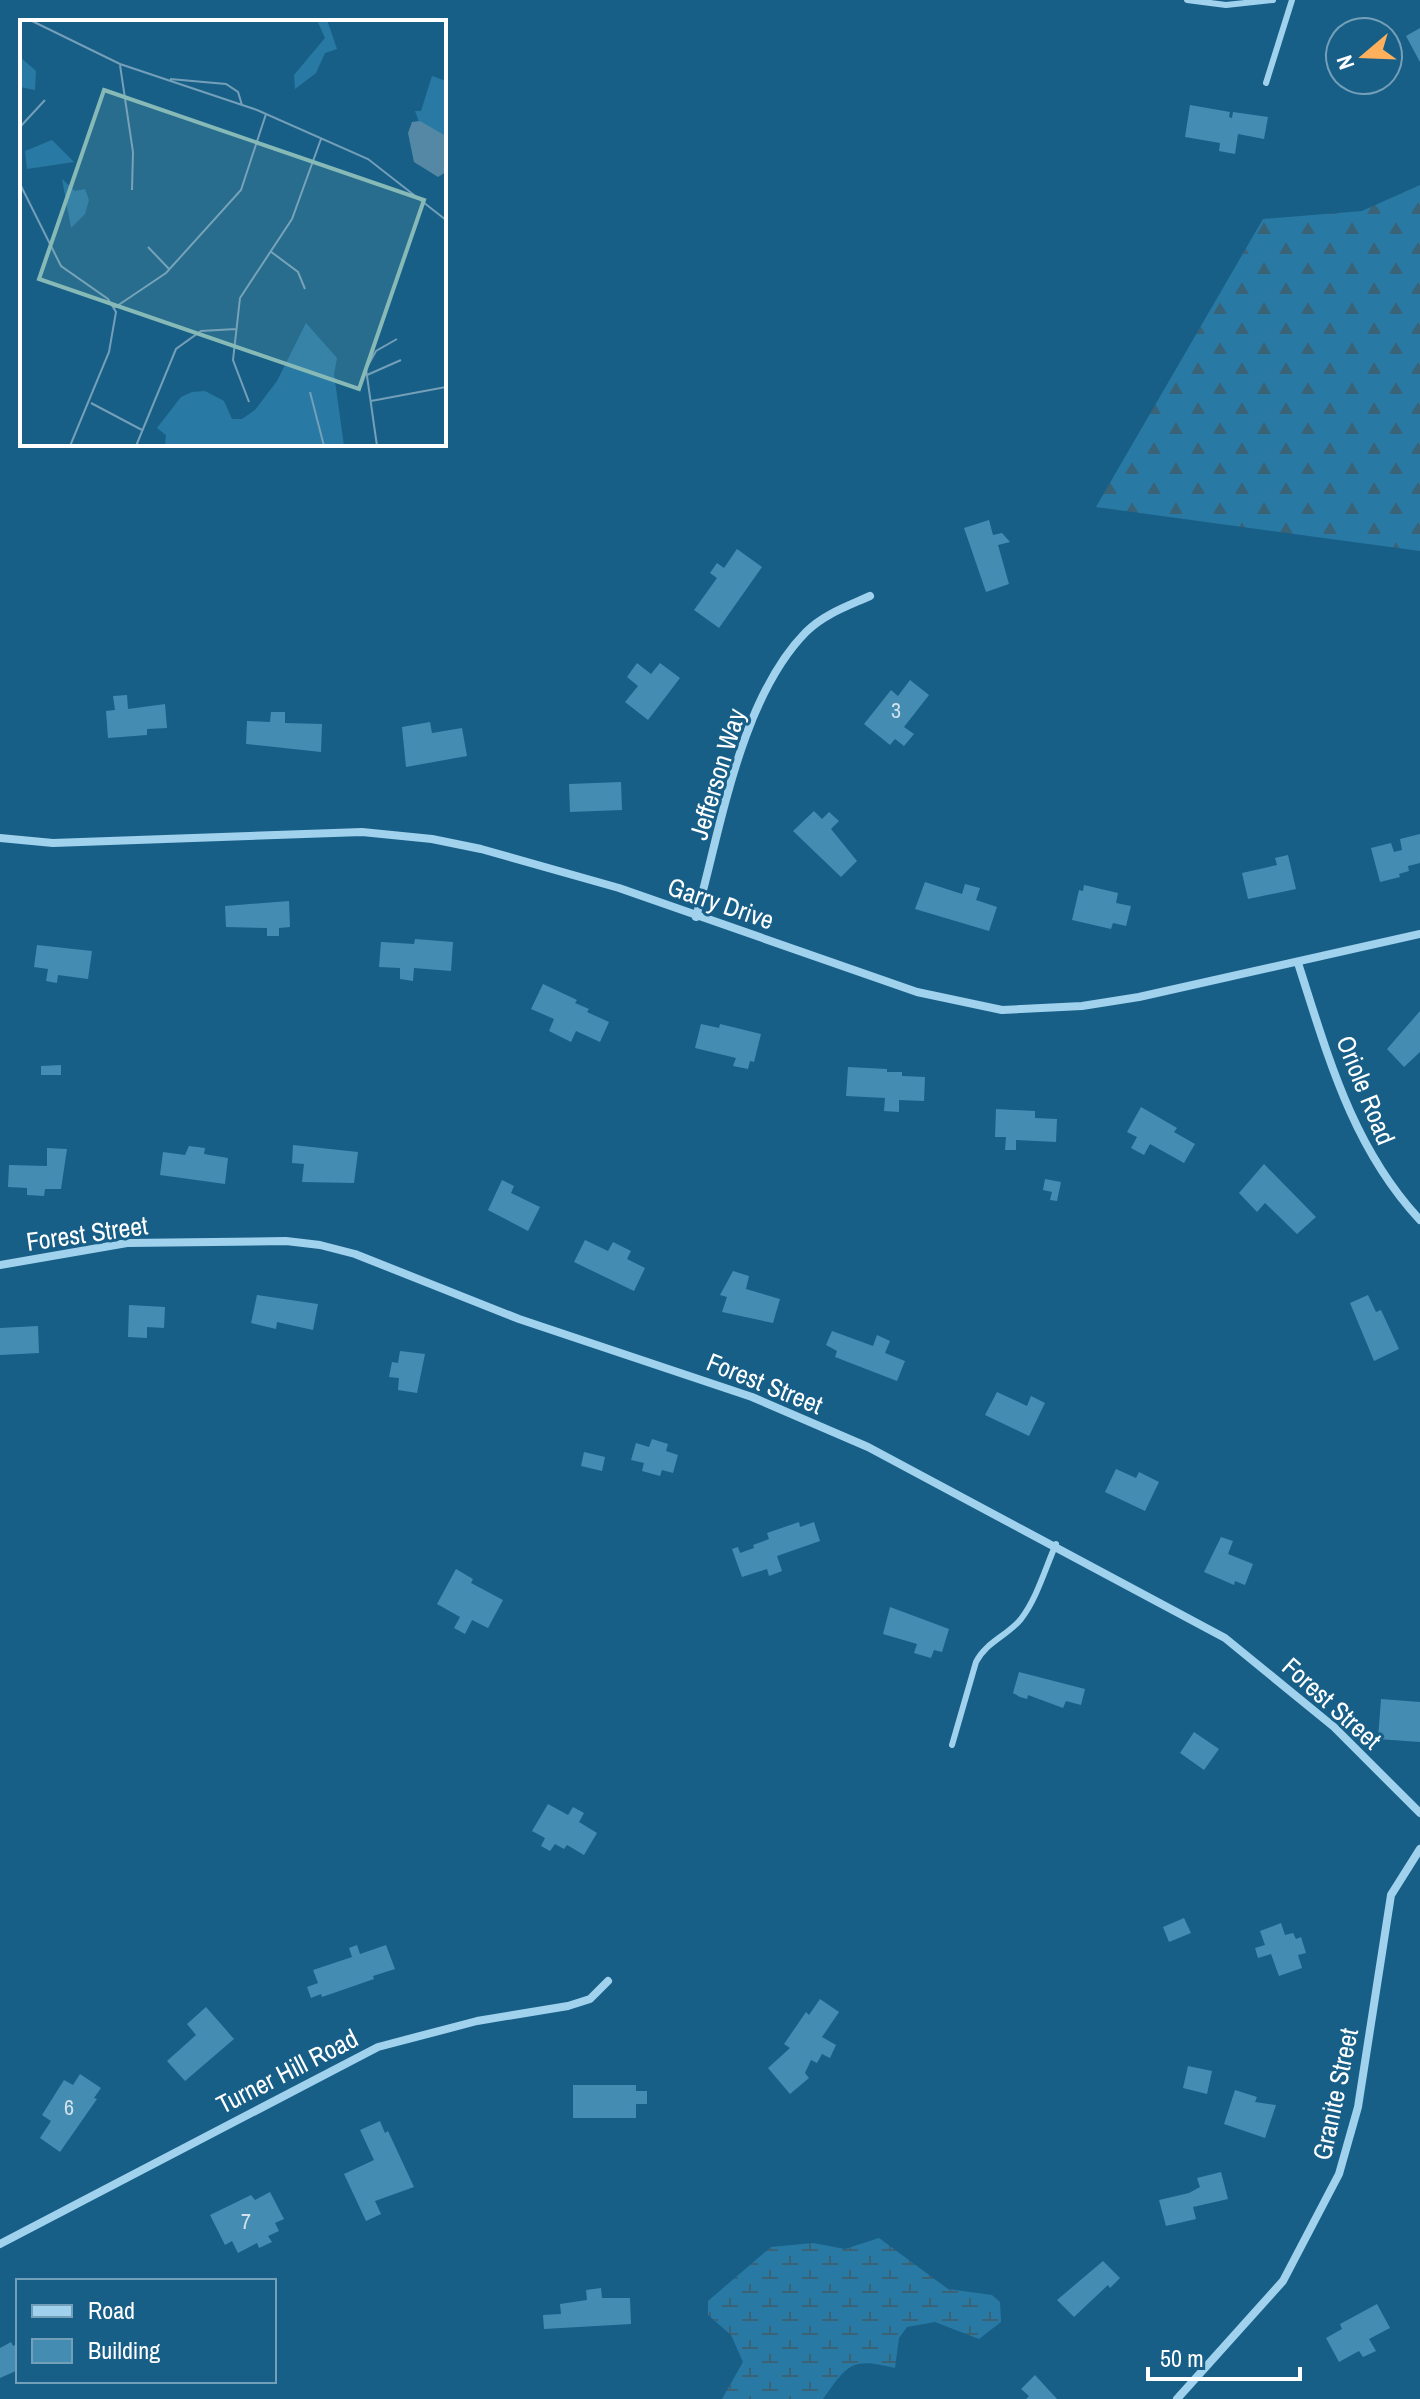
<svg xmlns="http://www.w3.org/2000/svg" width="1420" height="2399" font-family="'Archivo Narrow',sans-serif">
<style>
.forest{fill:url(#forest-firs)}
.wetland{fill:url(#wetland-marsh)}
.building{fill:#458cb3}
.lines{fill:none;stroke-linecap:round;stroke-linejoin:round}
.service{stroke:#a0d2ed;stroke-width:6}
.minor{stroke:#a0d2ed;stroke-width:8}
.labels{text-anchor:middle;dominant-baseline:central;stroke-width:6;stroke-linejoin:round;paint-order:stroke}
.number-label{font-size:22px;fill:#d0e2ec}
.street-label{font-size:26px;fill:#fff;stroke:#185f88}
.inset-road{fill:none;stroke:#749fb8;stroke-width:2}
.view{fill:#87bab6;fill-opacity:0.15;stroke:#87bab6;stroke-width:4}
.inset-edge{fill:none;stroke:#fff;stroke-width:4}
</style>
<defs>
<pattern id="forest-firs" width="22" height="20" patternUnits="userSpaceOnUse" patternTransform="scale(2)"><rect width="22" height="20" fill="#287aa5"/><path d="M5 1l3.5 6h-7zM16 11l3.5 6h-7z" fill="#3a6378"/></pattern>
<pattern id="wetland-marsh" width="20" height="14" patternUnits="userSpaceOnUse" patternTransform="scale(2)"><rect width="20" height="14" fill="#287aa5"/><path d="M1 5h8M5 5V1M11 12h8M15 12V8" fill="none" stroke="#3a6378"/></pattern>
</defs>
<rect width="100%" height="100%" fill="#185f88"/>
<path class="forest" d="M1420 185V551L1096 507 1263 219 1362 211Z"/>
<path class="wetland" d="M879 2238 948 2289 992 2295 1000 2302 1001 2322 979 2339 935 2322 907 2327 899 2338 895 2368C851 2357 848 2364 823 2399H722L743 2362 731 2335 708 2315V2301L771 2247 813 2243 845 2249Z"/>
<path class="building" d="M1420 28V62L1406 36Z
M1190 105 1230 112 1229 117 1232 118 1233 112 1268 117 1264 139 1238 134 1235 154 1219 151 1220 143 1185 137Z
M989 520 993 535 1002 533 1010 542 998 545 1009 584 986 592 964 528Z
M737 549 762 567 719 628 694 610 717 578 710 573 717 563 724 568Z
M637 663 651 674 660 663 680 678 648 720 625 702 638 686 627 677Z
M910 680 929 695 904 727 914 734 904 746 895 739 890 745 864 724 891 690 898 696Z
M127 695 128 709 165 704 167 728 147 729V735L108 738 106 711 115 710 113 696Z
M271 712H285V723L322 724 321 752 246 744 247 721 270 722Z
M430 722 432 733 462 728 467 756 406 767 402 727Z
M621 782 622 810 570 812 569 784Z
M814 811 822 819 829 812 839 821 831 829 857 861 841 877 793 831Z
M1420 834V863L1408 866 1409 871 1399 874 1400 877 1380 882 1371 848 1391 843 1394 852 1402 850 1400 839Z
M1288 855 1296 889 1248 899 1242 873 1277 865 1275 858Z
M925 882 962 894 965 884 980 888 976 900 997 907 989 931 915 909Z
M1084 885 1118 893 1116 903 1131 906 1126 926 1113 923 1111 929 1072 920 1079 890 1083 891Z
M289 901 290 927 279 928V936H267V928L226 927 225 906Z
M415 939 453 942 451 971 414 968 413 981 400 979V968L379 967 381 942 414 944Z
M37 945 92 951 88 979 58 975 57 983 46 981 48 969 34 967Z
M543 984 577 1000 575 1003 589 1009 587 1012 609 1022 600 1042 576 1031 571 1042 549 1031 554 1019 531 1009Z
M1420 1011V1052L1404 1067 1387 1049Z
M701 1024 719 1028 720 1024 761 1034 754 1062 750 1061 748 1069 733 1066 736 1058 695 1048Z
M61 1065V1075H41V1066Z
M848 1067 887 1069V1072H902V1076L925 1077 924 1101 899 1100V1112L884 1111 885 1098 846 1096Z
M1141 1107 1177 1128 1174 1132 1195 1144 1184 1163 1150 1144 1144 1155 1131 1148 1137 1137 1127 1132Z
M996 1109 1035 1111V1118L1057 1119 1056 1142 1016 1140V1150H1005L1006 1137H995Z
M293 1145 358 1152 354 1183 302 1182 304 1164 292 1163Z
M189 1146 205 1148 204 1154 228 1158 225 1184 160 1175 163 1152 185 1155Z
M47 1148 67 1149 61 1189H45L44 1196 27 1195V1188L8 1187 9 1165 47 1166Z
M1264 1164 1316 1217 1297 1234 1265 1203 1257 1212 1239 1193Z
M1045 1179 1061 1182 1057 1201 1050 1200 1052 1192 1043 1190Z
M502 1180 514 1186 511 1193 540 1207 528 1231 488 1210Z
M585 1240 608 1251 613 1242 631 1251 627 1259 645 1268 634 1291 574 1262Z
M733 1271 749 1276 746 1289 780 1299 773 1323 722 1312 727 1297 720 1295Z
M257 1295 318 1304 313 1330 277 1322 276 1329 251 1323Z
M1368 1295 1376 1312 1381 1310 1399 1349 1374 1361 1350 1303Z
M129 1305 165 1307 164 1328 147 1327V1338L128 1337Z
M38 1326 39 1353 0 1355V1328Z
M832 1331 873 1346 877 1335 890 1341 885 1353 905 1361 897 1381 835 1357 837 1351 826 1345Z
M400 1351 425 1354 417 1393 398 1390 399 1378 389 1377 392 1362 398 1363Z
M997 1392 1027 1406 1031 1396 1045 1403 1029 1436 985 1415Z
M652 1439 668 1444 666 1451 678 1455 673 1473 662 1470 660 1476 642 1471 644 1463 631 1460 636 1443 649 1447Z
M584 1452 605 1457 602 1471 581 1466Z
M1116 1469 1136 1478 1139 1472 1159 1482 1145 1511 1105 1492Z
M799 1522 800 1527 814 1522 820 1541 777 1556 782 1571 769 1576 767 1569 742 1577 732 1549 738 1547 740 1553 754 1548 753 1545 769 1539 767 1533Z
M1221 1537 1233 1541 1228 1554 1253 1564 1245 1585 1235 1581 1234 1585 1204 1572Z
M456 1569 473 1579 471 1583 503 1600 488 1628 472 1620 465 1634 454 1628 460 1617 437 1604Z
M890 1607 949 1629 942 1652 934 1650 931 1658 914 1653 917 1644 883 1634Z
M1019 1672 1085 1689 1081 1705 1066 1701 1063 1708 1028 1695 1027 1699 1020 1697 1013 1693Z
M1381 1699 1420 1702V1742L1378 1739Z
M1194 1732 1219 1749 1204 1770 1180 1753Z
M548 1804 568 1815 573 1807 584 1813 579 1822 597 1833 584 1855 567 1845 564 1849 555 1844 550 1851 541 1846 545 1838 532 1831Z
M1184 1918 1191 1933 1169 1942 1163 1927Z
M1281 1923 1285 1935 1293 1933 1296 1939 1301 1937 1306 1953 1298 1955 1302 1968 1279 1976 1271 1954 1258 1958 1255 1948 1265 1945 1260 1931Z
M357 1945 360 1954 386 1945 395 1969 373 1976 374 1979 322 1997 321 1994 311 1998 307 1987 318 1983 313 1970 352 1957 349 1948Z
M820 1999 839 2012 822 2037 836 2045 830 2058 822 2054 817 2063 811 2060 805 2073 809 2078 790 2094 768 2068 790 2048 784 2044 806 2012 809 2015Z
M206 2007 234 2039 185 2081 167 2061 196 2035 187 2024Z
M1188 2066 1212 2071 1207 2094 1183 2088Z
M80 2074 101 2088 94 2098 97 2099 60 2152 40 2138 51 2121 42 2115 64 2080 73 2085Z
M573 2085H636V2091H647V2104H636V2118H573Z
M1235 2090 1257 2097 1255 2102 1276 2105 1265 2138 1224 2124Z
M380 2121 385 2133 388 2131 414 2187 375 2201 381 2214 366 2221 344 2174 374 2160 360 2130Z
M1221 2172 1228 2199 1193 2207 1196 2219 1166 2226 1159 2200 1189 2193 1200 2187 1197 2178Z
M270 2192 284 2219 275 2223 279 2231 268 2236 272 2242 259 2248 257 2243 238 2253 232 2241 225 2245 210 2215 251 2195 255 2200Z
M1103 2261 1120 2278 1110 2288 1108 2285 1074 2317 1057 2300Z
M601 2288 602 2298H630L631 2324 544 2329 543 2315 561 2314 560 2304 587 2300 586 2290Z
M1377 2304 1390 2328 1369 2339 1376 2351 1363 2357 1359 2351 1339 2362 1326 2338 1342 2329 1340 2324Z
M11 2342 13 2346 18 2343V2370L0 2378V2348Z
M1035 2375 1057 2399H1026L1029 2396 1021 2389Z"/>
<g class="lines">
<path class="service" d="M1187 0 1226 5 1273 0
M1266 83 1292 0
M952 1745 976 1662C986 1642 1007 1636 1021 1619 1037 1598 1045 1569 1056 1544"/>
<path class="minor" d="M0 838 53 843 362 832 432 839 481 849 619 888 917 992 1002 1010 1082 1006 1139 997 1420 934
M696 917C721 828 740 699 806 632 824 614 848 606 870 596
M1298 963C1328 1056 1352 1147 1420 1220
M0 1265 127 1243 286 1241 320 1245 355 1254 519 1319 752 1397 868 1447 1225 1638 1334 1727 1420 1813
M0 2244 378 2047 477 2021 568 2006 590 1999 608 1981
M1177 2399 1283 2281 1339 2174 1358 2107 1391 1895 1420 1849"/>
</g>
<g class="labels">
<g class="number-label">
<text x="896" y="710">3</text>
<text x="69" y="2107">6</text>
<text x="246" y="2221">7</text>
</g>
<g class="street-label">
<text transform="translate(717 774) rotate(-73)">Jefferson Way</text>
<text transform="translate(721 903) rotate(19)">Garry Drive</text>
<text transform="translate(1366 1090) rotate(68)">Oriole Road</text>
<text transform="translate(87 1233) rotate(-8)">Forest Street</text>
<text transform="translate(765 1383) rotate(22)">Forest Street</text>
<text transform="translate(1332 1703) rotate(42)">Forest Street</text>
<text transform="translate(287 2071) rotate(-27)">Turner Hill Road</text>
<text transform="translate(1335 2094) rotate(-78)">Granite Street</text>
</g>
</g>
<g transform="translate(20 20)">
<rect width="426" height="426" fill="#185f88"/>
<path d="M286 303 317 338 314 354 324 426H145L146 415 137 408 161 377 172 372 185 371 204 381 212 399H222L235 390 257 361Z" fill="#287aa5"/>
<path d="M297 0H307L317 29 305 33 296 53 275 69 274 55 305 18ZM0 37 16 51 15 70 0 67ZM32 120 54 142 7 149 5 131ZM42 159 55 171 65 169 69 180 65 194 51 208Z" fill="#287aa5"/>
<path d="M412 56 426 61V116L399 102 395 91H401Z" fill="#287aa5"/>
<path d="M400 101 426 116V152L418 157 394 142 388 113 392 102Z" fill="#5488a4"/>
<path class="inset-road" d="M10 0 100 44 237 90 348 139 426 200M100 45 113 132 112 170M150 59 206 64 218 72 222 85M0 107 25 80M0 164 41 246 88 279 96 292 89 332 50 426M128 227 150 250M250 231 278 252 285 269M94 288 146 253 221 170 246 94M347 355 381 340M290 372 304 426M351 381 426 367M229 382 213 340 220 278 272 199 301 119M71 383 122 410M116 426 156 329 181 311 216 309M357 426 346 349 356 331 377 319"/>
<path class="view" d="M84 70 404 180 339 369 19 259Z"/>
<rect width="426" height="426" class="inset-edge"/>
</g>
<rect x="16" y="2279" width="260" height="104" fill="#185f88" stroke="#749fb8" stroke-width="2"/>
<rect x="32" y="2305" width="40" height="12" fill="#a0d2ed" stroke="#749fb8" stroke-width="2"/>
<text x="88" y="2319" font-size="24" fill="#ffffff">Road</text>
<rect x="32" y="2339" width="40" height="24" fill="#458cb3" stroke="#749fb8" stroke-width="2"/>
<text x="88" y="2359" font-size="24" fill="#ffffff">Building</text>
<g transform="translate(1364 56) rotate(251)"><circle r="38" fill="#185f88" stroke="#749fb8" stroke-width="2"/>
<path d="M0-6L14 30L0 20L-14 30Z" fill="#ffb05c"/>
<text y="-12" font-size="22" font-weight="bold" text-anchor="middle" fill="#ffffff">N</text>
</g>
<path d="M1148 2367v12h152v-12" fill="none" stroke="#ffffff" stroke-width="4"/>
<text x="1160" y="2367" font-size="24" fill="#ffffff" stroke="#185f88" stroke-width="6" paint-order="stroke">50 m</text>
</svg>
